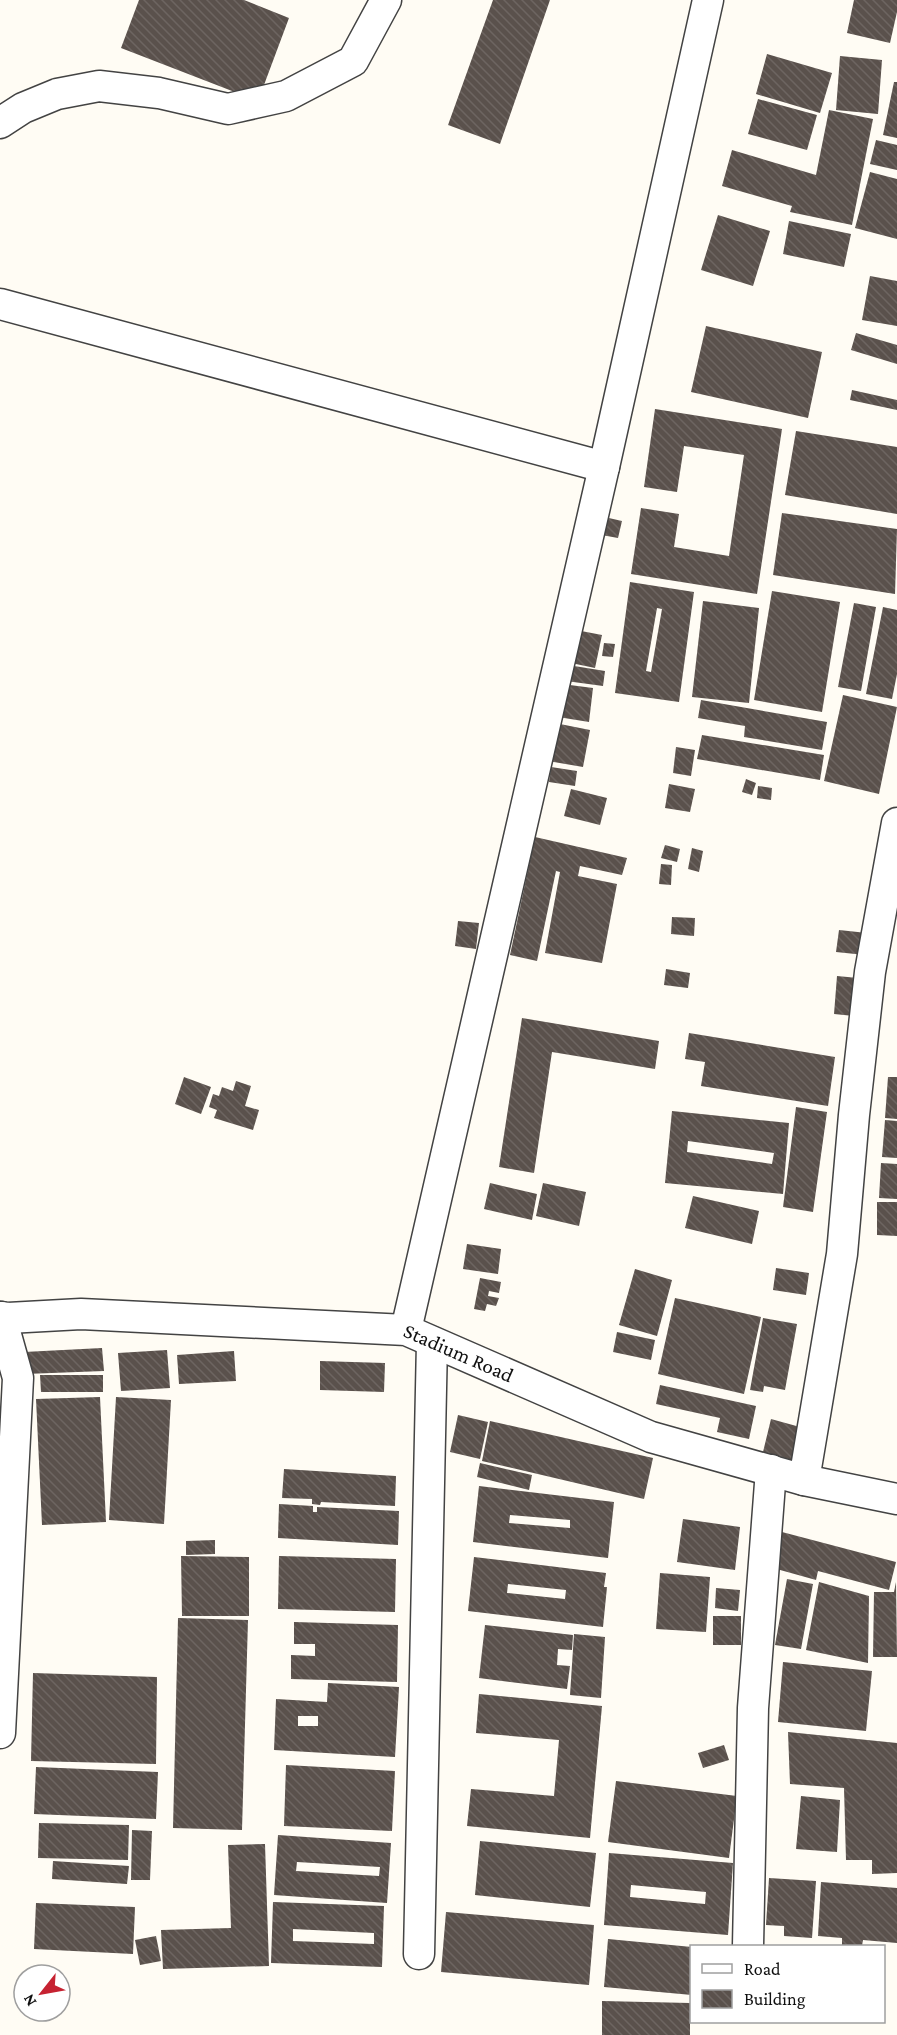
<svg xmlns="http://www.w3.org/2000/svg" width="897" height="2035" font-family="'Crimson Pro',serif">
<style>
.building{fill:url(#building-back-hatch);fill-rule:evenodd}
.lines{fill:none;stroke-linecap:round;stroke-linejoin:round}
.minor-casing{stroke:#434343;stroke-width:33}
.minor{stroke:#fff;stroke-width:30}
.labels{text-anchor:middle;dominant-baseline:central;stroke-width:6;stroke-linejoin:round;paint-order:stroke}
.street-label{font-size:21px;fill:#101010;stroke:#fff}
</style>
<defs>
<pattern id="building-back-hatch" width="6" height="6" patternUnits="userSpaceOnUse" patternTransform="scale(1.5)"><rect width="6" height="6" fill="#5a514c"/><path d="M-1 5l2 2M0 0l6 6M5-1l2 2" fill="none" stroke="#6d6561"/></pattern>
</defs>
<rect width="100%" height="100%" fill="#fffcf4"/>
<path class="building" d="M139 0H244L289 18 258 101 121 48Z
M493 0H550L500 144 448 125Z
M854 0H897V12L890 43 847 33Z
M767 54 832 73 820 113 756 94Z
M840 56 882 60 878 114 836 110Z
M894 82H897V138L883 135Z
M758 99 817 115 807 150 748 134Z
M829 110 873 119 852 225 790 212 792 206 722 186 732 150 816 175Z
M876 140 897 145V170L870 164Z
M870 172 897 179V239L855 228Z
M718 215 770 231 753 286 701 270Z
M789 221 851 234 844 267 783 254Z
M870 276 897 281V326L862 320Z
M706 326 822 352 808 418 691 392Z
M856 333 897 345V364L851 350Z
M852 390 897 400V410L850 400Z
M655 409 782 429 757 594 631 574 641 508 679 514 674 547 729 556 744 455 684 446 677 492 644 487Z
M796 431 897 447V514L785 495Z
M782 513 897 529 895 594 773 575Z
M600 516 622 521 618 538 596 534Z
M630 582 694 592 679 702 615 693ZM657 608 662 609 651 672 646 671Z
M772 591 840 602 822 712 754 700Z
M703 601 759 608 749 703 692 697Z
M854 603 876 607 861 691 838 687Z
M883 607 897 610V674L892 699 866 694Z
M576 630 602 635 595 668 571 663Z
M604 643 615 644 613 657 602 656Z
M568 665 605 671 603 686 566 681Z
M562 684 593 688 589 722 558 717Z
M843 695 897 707 879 794 824 781Z
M701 700 827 722 822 750 744 737 745 726 698 718Z
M555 723 590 730 583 767 548 761Z
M702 735 824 755 820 780 697 759Z
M676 747 695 750 691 776 673 773Z
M551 767 577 771 575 786 549 782Z
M746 779 756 783 752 795 742 792Z
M669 784 695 789 690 812 665 808Z
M758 786 772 788 771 800 757 798Z
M571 789 607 798 600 825 564 816Z
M535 837 627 858 622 875 580 866 578 876 617 884 602 963 545 953 560 872 556 871 537 961 510 955Z
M665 845 680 849 677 862 661 858Z
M692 848 703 851 699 872 688 869Z
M661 864 672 865 671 885 659 884Z
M672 917 695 918 694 936 671 934Z
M458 921 479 923 476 949 455 946Z
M839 930 867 933 865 955 836 952Z
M666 969 690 973 688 988 664 985Z
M837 976 858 978 854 1016 834 1014Z
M522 1018 659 1041 655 1069 552 1052 534 1173 499 1167Z
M689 1033 835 1057 828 1106 701 1086 705 1062 685 1059Z
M184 1077 211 1087 201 1114 175 1104Z
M888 1077H897V1119L885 1118Z
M236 1081 251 1086 245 1106 259 1110 253 1130 214 1118 217 1110 209 1107 213 1094 219 1096 222 1087 233 1091Z
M796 1107 827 1112 813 1212 783 1207Z
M672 1111 789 1123 783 1194 665 1183ZM688 1141 774 1153 772 1164 687 1152Z
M885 1120 897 1121V1158L882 1157Z
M881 1163 897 1164V1199L879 1198Z
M490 1183 537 1194 532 1220 484 1209Z
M543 1183 586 1192 579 1226 536 1216Z
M693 1196 759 1211 752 1244 685 1228Z
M877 1202H897V1236L877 1235Z
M467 1244 501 1249 498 1274 463 1269Z
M776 1268 809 1273 806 1295 773 1290Z
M635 1269 672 1280 657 1336 619 1325Z
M480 1278 501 1282 499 1293 489 1291 488 1296 499 1298 496 1306 487 1304 485 1311 474 1309Z
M675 1298 761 1317 744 1394 658 1374Z
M763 1318 797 1324 785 1390 764 1386 763 1392 750 1390Z
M617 1332 655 1340 651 1360 613 1352Z
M102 1348 104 1371 25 1374 24 1352Z
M167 1350 170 1388 121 1391 118 1353Z
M234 1351 236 1381 179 1384 177 1355Z
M320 1361 385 1363 384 1392 320 1390Z
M40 1375H103V1392H41Z
M660 1385 756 1406 749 1439 717 1432 720 1418 656 1404Z
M100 1397 106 1522 42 1525 36 1399Z
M116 1397 171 1400 164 1524 109 1520Z
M458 1415 488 1422 480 1459 450 1452Z
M771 1419 800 1427 792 1460 763 1452Z
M490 1421 653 1458 644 1499 482 1461Z
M480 1463 532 1475 529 1490 477 1477Z
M284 1469 396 1476 395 1506 321 1502 320 1505 312 1504V1499L282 1498Z
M479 1486 614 1502 608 1558 473 1542ZM510 1515 570 1520V1528L509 1523Z
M279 1504 313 1506V1512H317V1507L399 1511 398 1545 278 1538Z
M683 1519 740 1527 735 1570 677 1562Z
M782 1532 896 1562 889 1590 818 1571 816 1580 773 1568Z
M215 1540V1554L186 1555V1541Z
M181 1556 249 1557V1616H182Z
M279 1556 396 1559 395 1612 278 1609Z
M474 1557 606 1573 604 1587H607L603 1627 468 1611ZM508 1584 566 1590 565 1599 507 1593Z
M660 1573 710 1577 706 1632 656 1629Z
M787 1579 813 1584 801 1649 775 1645Z
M819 1582 869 1596 868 1663 806 1650Z
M896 1582 897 1657H873L874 1592H894Z
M716 1588 740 1590 738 1611 715 1608Z
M713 1616H741V1645H713Z
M178 1618 248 1620 242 1830 173 1828Z
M294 1622 398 1625 397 1682 291 1679V1655L315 1656V1644H294Z
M485 1625 573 1635 572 1650 558 1649 557 1665 570 1666 567 1689 479 1678Z
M574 1634 605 1637 601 1698 570 1695Z
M783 1662 872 1671 866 1731 778 1722Z
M33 1673 157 1677 156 1764 31 1761Z
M328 1683 399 1687 395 1757 274 1750 276 1699 327 1702ZM298 1716H318V1726H298Z
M479 1694 602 1706 590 1838 467 1826 471 1789 554 1796 559 1740 476 1733Z
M788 1732 897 1743V1873L872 1874V1860H846L844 1788 790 1784Z
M724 1745 729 1760 703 1768 698 1753Z
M286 1765 395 1771 392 1831 284 1826Z
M36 1767 158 1772 156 1819 34 1814Z
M616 1781 737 1796 729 1858 608 1842Z
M801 1796 840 1800 837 1852 796 1849Z
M39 1823 129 1825 128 1860 38 1858Z
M132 1830 152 1831 150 1880H131Z
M278 1835 391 1843 387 1903 274 1895ZM297 1862 380 1867 379 1876 296 1871Z
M480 1841 596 1853 590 1907 475 1895Z
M265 1844 269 1966 163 1969 161 1930 231 1928 228 1845Z
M609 1853 733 1863 728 1935 604 1925ZM631 1885 706 1892 705 1904 630 1897Z
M53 1861 129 1866 127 1884 52 1879Z
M769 1878 816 1881 812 1938 784 1936V1926L766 1925Z
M821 1882 897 1888V1943L863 1940 862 1946H842V1938L818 1936Z
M273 1902 384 1906 382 1967 271 1963ZM293 1929 374 1933V1944L293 1941Z
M36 1903 135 1907 133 1954 34 1949Z
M446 1912 594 1925 589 1985 441 1972Z
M156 1936 161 1961 140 1965 135 1940Z
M608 1939 692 1947V1995L604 1987Z
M602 2001 690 2003V2035H602Z"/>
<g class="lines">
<g class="minor-casing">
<g id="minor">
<path d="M0 123 23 108 57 94 99 86 159 93 228 109 286 96 353 61 386 0"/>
<path d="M0 304 604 467"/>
<path id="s1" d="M0 1317 8 1318 81 1314 406 1330 651 1437 804 1480 897 1499"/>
<path d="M406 1330 604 467 708 0"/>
<path d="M804 1480 842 1254 854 1115 870 972 897 823"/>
<path d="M0 1733 18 1378 1 1317"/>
<path d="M748 1946 753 1708 771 1470"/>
<path d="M419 1954 432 1342"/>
</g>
</g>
<use href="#minor" class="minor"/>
</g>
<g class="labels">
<g class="street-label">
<text stroke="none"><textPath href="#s1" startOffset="464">Stadium Road</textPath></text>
</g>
</g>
<rect x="690" y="1945" width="195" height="78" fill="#ffffff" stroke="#9f9f9f" stroke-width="1.5"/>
<rect x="702" y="1964" width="30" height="9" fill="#ffffff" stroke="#9f9f9f" stroke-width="1.5"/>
<text x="744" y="1975" font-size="18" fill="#101010">Road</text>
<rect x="702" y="1990" width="30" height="18" fill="url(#building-back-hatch)" stroke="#9f9f9f" stroke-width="1.5"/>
<text x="744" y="2005" font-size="18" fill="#101010">Building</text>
<g transform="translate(42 1993) rotate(239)"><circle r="28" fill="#ffffff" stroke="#9f9f9f" stroke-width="1.5"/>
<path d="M0-4.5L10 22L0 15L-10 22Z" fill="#c62231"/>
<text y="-9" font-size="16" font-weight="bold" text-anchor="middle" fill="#101010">N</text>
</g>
</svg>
